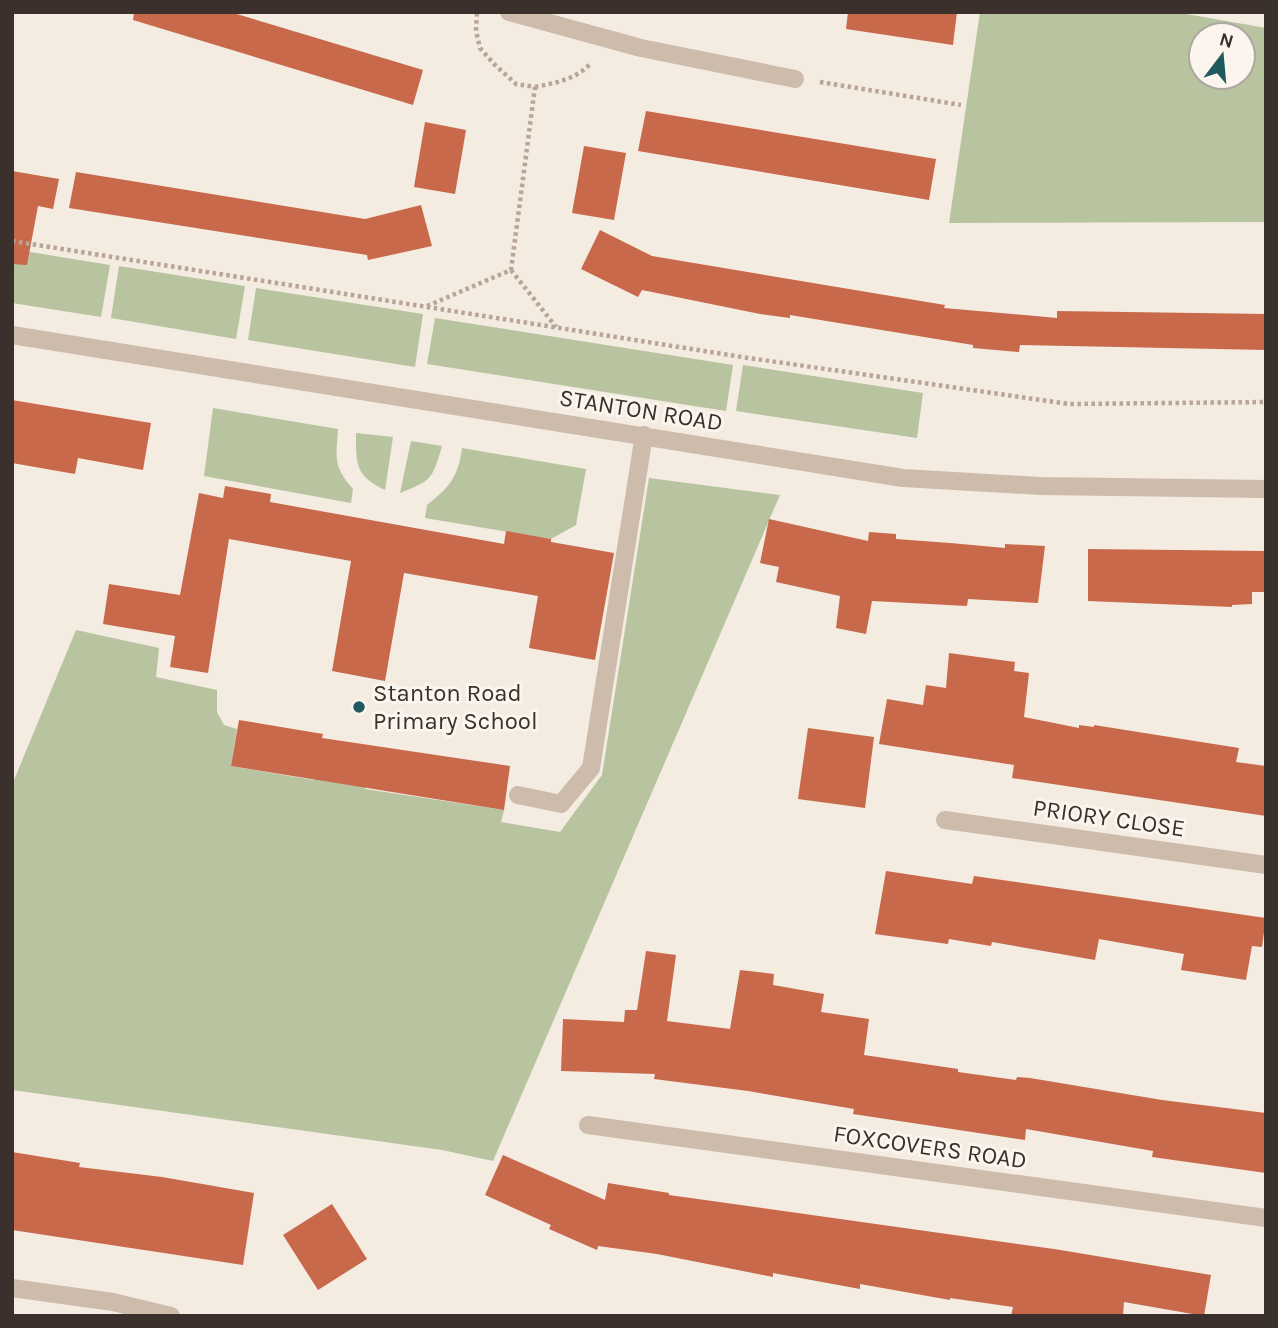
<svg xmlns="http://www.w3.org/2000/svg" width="1278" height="1328" font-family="Karla,sans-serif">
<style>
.green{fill:#b8c4a0;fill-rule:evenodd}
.building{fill:#c8694b}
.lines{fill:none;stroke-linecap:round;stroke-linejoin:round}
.path{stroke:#b9a596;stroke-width:4.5;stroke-dasharray:3.5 3.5;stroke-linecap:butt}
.minor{stroke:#cdbbac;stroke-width:18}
.poi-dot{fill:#1f5a5e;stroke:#fbf5ee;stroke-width:2.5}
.labels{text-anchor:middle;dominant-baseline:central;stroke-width:6;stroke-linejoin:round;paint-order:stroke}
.street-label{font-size:24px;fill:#3b302b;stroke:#fbf5ee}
.poi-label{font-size:24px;fill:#3b302b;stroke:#fbf5ee;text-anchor:start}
</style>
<rect width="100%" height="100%" fill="#f4ebe1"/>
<path class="green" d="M980 12H1175L1266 28V222L949 223ZM1243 35V77H1201V35Z
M12 249 110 265 101 317 12 303Z
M119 266 245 286 236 339 111 318Z
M256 288 423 314 415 367 248 340Z
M435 318 733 365 726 411 427 364Z
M743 365 923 393 917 438 736 411Z
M213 408 338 429C336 458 333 466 353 489L351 503 204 476Z
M356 433 393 437 385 490C355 476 356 464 356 433Z
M411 441 442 446C432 480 432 480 400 493Z
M462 448 586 469 576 525 551 539 425 518 427 505C450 487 458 477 462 448Z
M649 478 780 495 493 1161 442 1150 12 1090V785L76 630 159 648 156 677 217 690V712L224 725 237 729 231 766 314 780 320 749 369 761 365 789 504 810 501 822 560 832 602 775Z"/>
<path class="building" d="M134 12H230L423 70 413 105 133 20Z
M848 12H957L953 45 846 29Z
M646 111 936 159 929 200 638 151Z
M425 122 466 130 455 194 414 187Z
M584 146 626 153 614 220 572 213Z
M12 171 59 179 53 209 38 206 27 265 12 264Z
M76 172 365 219 421 205 432 246 368 260 367 255 69 208Z
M600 230 652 256 945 305 944 308 1057 318V311L1266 314V350L1020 345 1019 352 973 348V345L790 315V318L760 314 642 290 638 297 581 269Z
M12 400 151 423 143 470 78 458 75 474 12 463Z
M225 486 271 494 270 502 504 544 506 531 551 539V542L614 553 595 660 529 648 538 596 404 573 385 681 332 671 351 561 229 539 208 673 170 667 175 636 103 624 109 584 180 595 199 493 223 498Z
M769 519 868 541 869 532 896 534V539L950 543 1005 548V544L1045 546 1038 603 968 599 967 606 872 601 866 634 836 628 840 596 776 582 779 567 760 563Z
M1088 549 1266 551V592H1252V604L1232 605V607L1088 601Z
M949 653 1015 662 1014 671 1029 673 1024 717 1079 728V725L1094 727V725L1239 748 1236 762 1266 766V816L1012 778 1014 765 879 744 887 699 923 705 926 685 946 688Z
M239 720 323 734 322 738 510 766 504 810 231 766Z
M808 728 874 737 865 808 798 799Z
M886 871 972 884 974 876 1266 918 1262 947 1252 946 1246 980 1181 970 1184 954 1099 939 1095 960 992 942 991 946 949 939 948 944 875 934Z
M646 951 676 955 667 1021 730 1029 740 970 774 974 773 985 824 994 821 1012 869 1019 864 1055 958 1069V1072L1016 1080 1017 1077 1030 1078 1162 1100 1266 1113V1173L1152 1157 1153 1151 1026 1129 1025 1140 853 1114 854 1109 748 1091 654 1079 655 1074 561 1071 563 1019 624 1022 625 1010H637Z
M12 1152 80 1163 79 1167 162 1177 254 1193 243 1265 12 1230Z
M503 1155 605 1200 608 1183 669 1193V1195L1054 1249 1211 1275 1204 1316 1124 1302 1123 1316H1011L1013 1307 950 1298V1300L860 1284V1289L773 1273V1277L657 1254 598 1246 597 1250 549 1229 551 1225 485 1195Z
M332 1204 367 1259 318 1290 283 1235Z"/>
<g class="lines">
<path class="path" d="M820 82 961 105
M535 87C555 83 577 79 591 63
M12 241 742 357 1069 404 1266 402
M511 270 556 327
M427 306 511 270 535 87 516 84 494 64 480 48 476 31 477 12"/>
<path class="minor" d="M509 12 641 48 795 79
M12 335 903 478 1041 486 1266 489
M518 795 561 804 591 768 644 435
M945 820 1266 865
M588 1125 1266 1218
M12 1288 113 1302 171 1316"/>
</g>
<circle class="poi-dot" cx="359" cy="707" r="7"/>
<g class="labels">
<g class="street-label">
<text transform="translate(641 410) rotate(9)">STANTON ROAD</text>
<text transform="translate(1109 818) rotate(8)">PRIORY CLOSE</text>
<text transform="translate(930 1147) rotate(8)">FOXCOVERS ROAD</text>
</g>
<g class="poi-label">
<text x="373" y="693">Stanton Road<tspan x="373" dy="28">Primary School</tspan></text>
</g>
</g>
<rect width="1278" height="1328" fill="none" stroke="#3b302b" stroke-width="28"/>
<g transform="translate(1222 56) rotate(16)"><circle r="33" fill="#fbf5ee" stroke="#aea6a0" stroke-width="2"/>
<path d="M0-5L12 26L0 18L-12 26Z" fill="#1f5a5e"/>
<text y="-10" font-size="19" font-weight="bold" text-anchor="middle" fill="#3b302b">N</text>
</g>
</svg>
